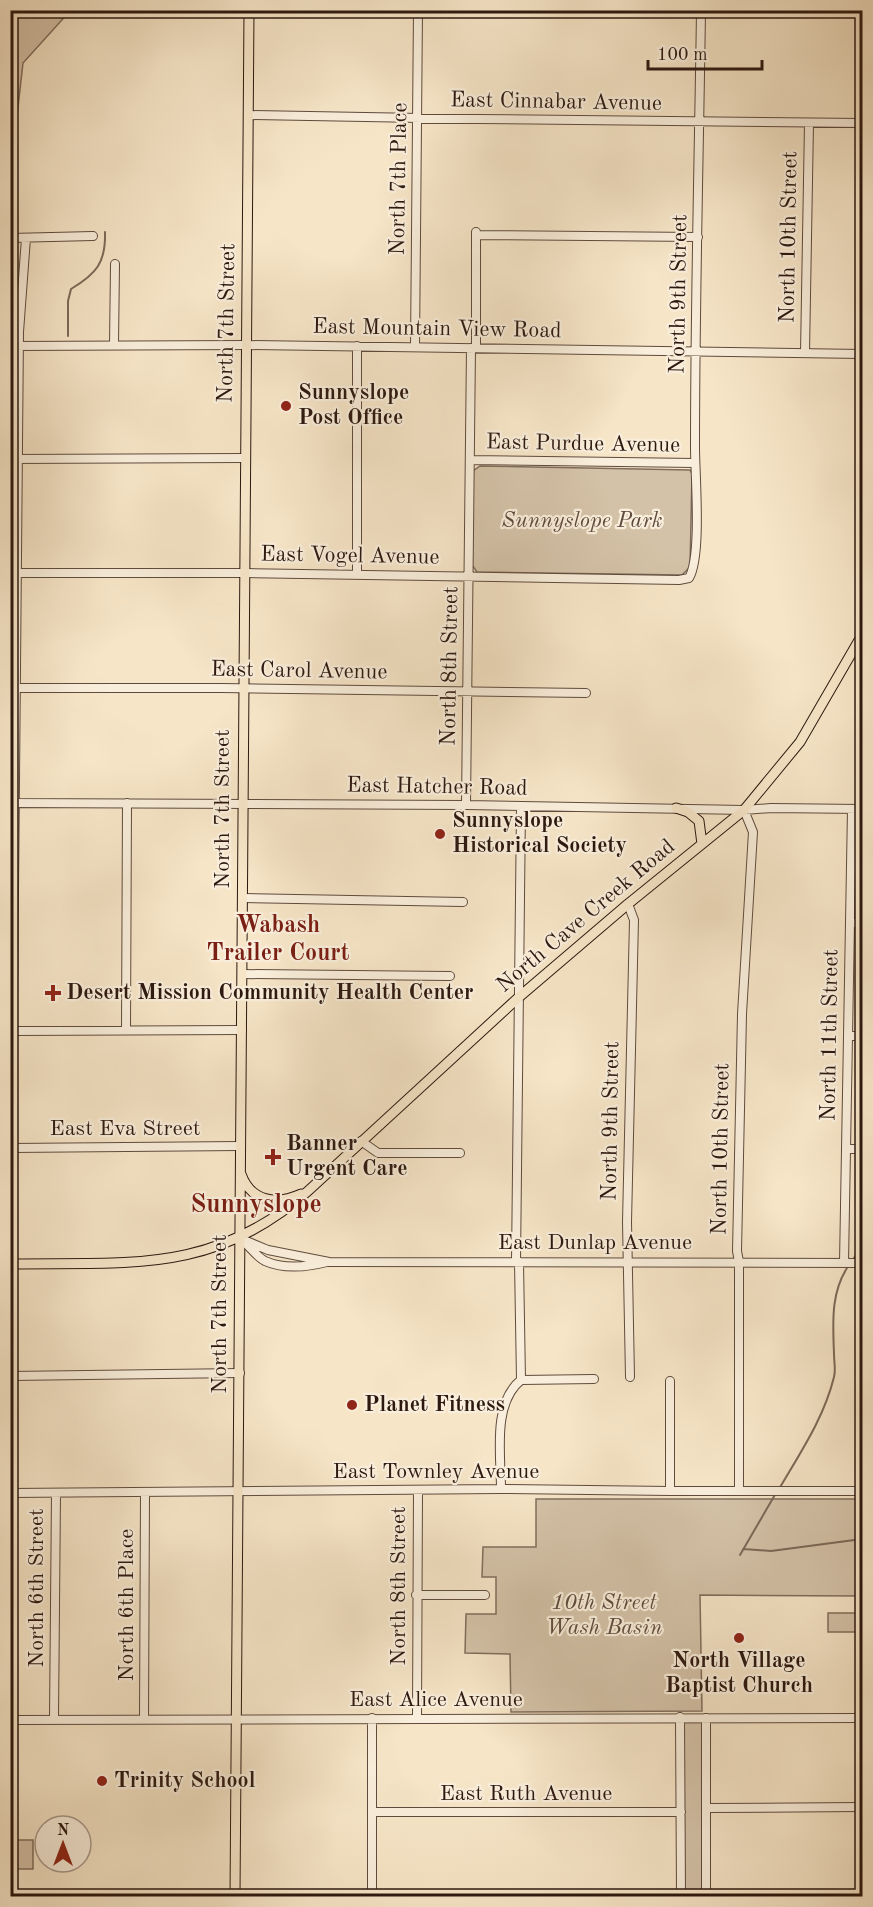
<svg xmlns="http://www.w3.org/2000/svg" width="873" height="1907" font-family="'Old Standard TT',serif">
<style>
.green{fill:#d4c2a8;stroke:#806d5c;stroke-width:1.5}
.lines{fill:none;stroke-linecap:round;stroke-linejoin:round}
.stream{stroke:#7d6959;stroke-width:2}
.minor-casing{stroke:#5f4b3e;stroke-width:10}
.major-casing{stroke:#2d1810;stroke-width:11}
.minor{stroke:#f9eedb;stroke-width:8}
.major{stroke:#f6e5c7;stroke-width:9}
.poi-dot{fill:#8f2418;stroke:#f9eedb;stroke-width:2}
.labels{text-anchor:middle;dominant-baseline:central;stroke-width:4.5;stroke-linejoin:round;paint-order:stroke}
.street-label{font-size:22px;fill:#2d1810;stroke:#f9eedb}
.poi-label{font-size:22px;font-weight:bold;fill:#2d1810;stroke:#f9eedb;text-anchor:start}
.park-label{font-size:22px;font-style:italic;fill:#5f4b3e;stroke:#f9eedb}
.neighbourhood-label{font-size:24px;font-weight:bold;fill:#7a1f14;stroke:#f9eedb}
.quarter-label{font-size:26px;font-weight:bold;fill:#7a1f14;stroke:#f9eedb}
</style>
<rect width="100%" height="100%" fill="#f6e5c7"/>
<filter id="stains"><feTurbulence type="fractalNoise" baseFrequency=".00333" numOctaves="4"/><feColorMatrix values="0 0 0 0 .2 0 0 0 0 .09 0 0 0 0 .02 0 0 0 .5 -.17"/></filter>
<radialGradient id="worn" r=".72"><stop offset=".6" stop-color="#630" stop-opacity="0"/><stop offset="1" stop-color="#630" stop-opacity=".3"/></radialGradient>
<path class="green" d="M11 10 70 11 23 63 17 116 11 118Z
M480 466 690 470 692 474 690 567 682 575 477 572 472 565 473 471Z
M536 1499H862V1596L700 1595 702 1711 511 1712 510 1654 465 1653 466 1614H496V1577H482L483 1547H536Z
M828 1613H859L858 1632H828Z
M684 1721H702L703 1896H684Z
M16 1840H33V1869H15Z"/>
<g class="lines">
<path class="stream" d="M68 336V301L71 289C96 274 106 263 105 232
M852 1261 862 1246
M779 1489C800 1453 824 1418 834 1377 836 1370 834 1362 834 1354 833 1324 830 1292 849 1265
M743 1549 771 1551 862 1539
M740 1555 776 1493"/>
<g class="minor-casing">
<path id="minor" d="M248 115 476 119 862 123
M476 235 698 237
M10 238 93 236
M114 345 115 264
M10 346 247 345 862 354
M415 347 418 10
M476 348V232
M805 353 809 123
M10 459 245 458
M470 460 695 463
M10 573H245L679 580 689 578C702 556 695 476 695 447 695 302 699 156 701 10
M357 575V346
M12 688H222L586 693
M10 803 466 805 744 810 771 808 862 809
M466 805 471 348
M242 898 463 902
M628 904 634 920 627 1222 630 1377
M850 923H862
M242 974 450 976
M126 1030 127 803
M13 1031 242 1030
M848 1036H862
M361 1141 378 1153H460
M11 1148 240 1146
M846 1149H862
M239 1238 268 1250 329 1262 862 1263
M243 1241C250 1247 257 1257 265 1261 285 1270 307 1267 327 1262
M516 1262 521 806
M844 1263 852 809
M10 1335 19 332 26 238
M10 1376 240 1373
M521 1380 594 1379
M670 1381V1491
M501 1489C501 1456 492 1403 521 1380L519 1262
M739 1491V1262L737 1251 742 1014 753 832 744 810
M10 1493 501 1489 670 1491H862
M416 1595H485
M680 1717 681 1896
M417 1718 418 1490
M706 1718V1896
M54 1719 56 1493
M144 1719 145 1492
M10 1720 862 1718
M706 1808 862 1807
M372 1812H681
M706 1894H862
M372 1896V1718"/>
</g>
<g class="major-casing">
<path id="major" d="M676 808 688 812 699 821 702 844
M241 1174C251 1202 276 1205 301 1194
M10 1264C128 1262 213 1275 308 1191L519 997 628 904 744 810 800 742 862 635
M235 1896 249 10"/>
</g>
<use href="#minor" class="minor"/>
<use href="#major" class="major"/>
</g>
<g class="poi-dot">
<circle cx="286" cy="406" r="6"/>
<circle cx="440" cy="834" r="6"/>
<path d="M50 984h6v6h6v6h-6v6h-6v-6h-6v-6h6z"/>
<path d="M270 1148h6v6h6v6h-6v6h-6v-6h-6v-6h6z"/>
<circle cx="352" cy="1405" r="6"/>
<circle cx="739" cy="1638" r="6"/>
<circle cx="102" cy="1781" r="6"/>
</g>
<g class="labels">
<g class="street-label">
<text transform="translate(556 102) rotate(1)">East Cinnabar Avenue</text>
<text transform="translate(399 179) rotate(-89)">North 7th Place</text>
<text transform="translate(789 237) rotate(-89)">North 10th Street</text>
<text transform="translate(679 294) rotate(-89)">North 9th Street</text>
<text transform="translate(227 323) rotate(-89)">North 7th Street</text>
<text transform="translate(437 329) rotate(1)">East Mountain View Road</text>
<text transform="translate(583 444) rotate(1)">East Purdue Avenue</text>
<text transform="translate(350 556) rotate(1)">East Vogel Avenue</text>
<text transform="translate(450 666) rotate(-89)">North 8th Street</text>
<text transform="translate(299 671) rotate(1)">East Carol Avenue</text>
<text transform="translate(437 787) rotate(1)">East Hatcher Road</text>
<text transform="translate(223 809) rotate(-90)">North 7th Street</text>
<text transform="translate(586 916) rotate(-40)">North Cave Creek Road</text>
<text transform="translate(830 1035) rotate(-89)">North 11th Street</text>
<text transform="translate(611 1121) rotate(-89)">North 9th Street</text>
<text x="125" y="1129">East Eva Street</text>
<text transform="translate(721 1149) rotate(-89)">North 10th Street</text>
<text x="595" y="1243">East Dunlap Avenue</text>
<text transform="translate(220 1314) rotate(-90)">North 7th Street</text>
<text x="436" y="1472">East Townley Avenue</text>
<text transform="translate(399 1586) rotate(-90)">North 8th Street</text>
<text transform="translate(37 1588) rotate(-90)">North 6th Street</text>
<text transform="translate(127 1605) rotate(-90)">North 6th Place</text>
<text x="436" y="1700">East Alice Avenue</text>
<text x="526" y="1794">East Ruth Avenue</text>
</g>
<g class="poi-label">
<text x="298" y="393">Sunnyslope<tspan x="298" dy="25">Post Office</tspan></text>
<text x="452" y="821">Sunnyslope<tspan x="452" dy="25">Historical Society</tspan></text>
<text x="66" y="993">Desert Mission Community Health Center</text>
<text x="286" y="1144">Banner<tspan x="286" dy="25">Urgent Care</tspan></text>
<text x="364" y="1405">Planet Fitness</text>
<text x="739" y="1661" text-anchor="middle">North Village<tspan x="739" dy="25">Baptist Church</tspan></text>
<text x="114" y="1781">Trinity School</text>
</g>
<g class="park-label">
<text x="582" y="521">Sunnyslope Park</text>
<text x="604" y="1603">10th Street<tspan x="604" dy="25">Wash Basin</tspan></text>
</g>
<g class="neighbourhood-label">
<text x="278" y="926">Wabash<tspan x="278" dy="28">Trailer Court</tspan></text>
</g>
<g class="quarter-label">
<text x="256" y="1205">Sunnyslope</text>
</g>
</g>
<rect width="873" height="1907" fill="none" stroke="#f6e5c7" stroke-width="36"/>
<rect x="12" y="12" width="849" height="1883" fill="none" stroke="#2d1810" stroke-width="3"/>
<rect x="18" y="18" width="837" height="1871" fill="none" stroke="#2d1810" stroke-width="1.5"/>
<g transform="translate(63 1844)"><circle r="28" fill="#f9eedb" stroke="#a7988a" stroke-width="1.5"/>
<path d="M0-4.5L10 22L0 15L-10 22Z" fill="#8f2418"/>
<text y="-9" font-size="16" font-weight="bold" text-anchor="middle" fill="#2d1810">N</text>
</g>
<path d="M648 60v9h114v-9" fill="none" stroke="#2d1810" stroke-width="3"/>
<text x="657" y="60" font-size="18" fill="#2d1810" stroke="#f9eedb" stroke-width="4.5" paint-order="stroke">100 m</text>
<rect width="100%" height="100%" filter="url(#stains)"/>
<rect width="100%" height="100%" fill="url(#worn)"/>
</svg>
